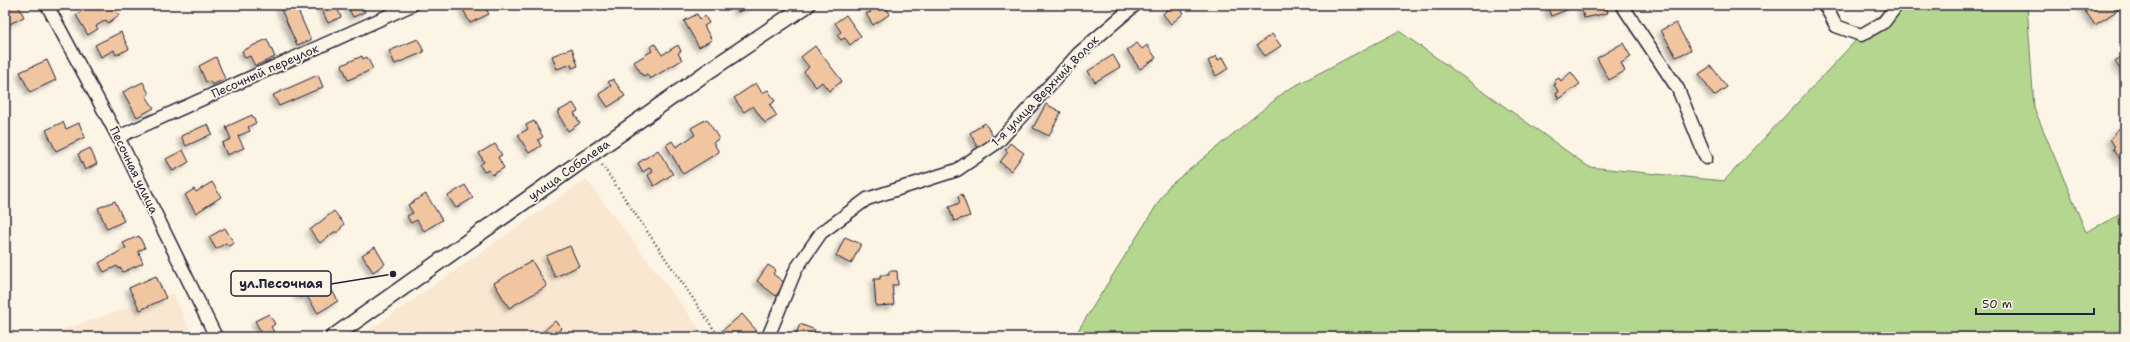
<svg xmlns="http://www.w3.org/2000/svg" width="2130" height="342" font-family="'Shantell Sans',sans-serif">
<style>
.built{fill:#f9e7d1}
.green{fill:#b5d68f;stroke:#6c7c65}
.building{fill:#f2c5a1;stroke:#22223b;filter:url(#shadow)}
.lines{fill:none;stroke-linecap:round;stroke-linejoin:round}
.minor-casing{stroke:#22223b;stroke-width:15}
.tertiary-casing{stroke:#22223b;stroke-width:18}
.path{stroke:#22223b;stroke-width:2.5;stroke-dasharray:1 3;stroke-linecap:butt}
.minor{stroke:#fcf5e5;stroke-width:12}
.tertiary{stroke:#fcf5e5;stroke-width:15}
.labels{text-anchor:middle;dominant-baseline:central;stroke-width:3.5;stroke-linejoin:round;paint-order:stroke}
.street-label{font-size:12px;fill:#22223b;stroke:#fcf5e5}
.leader{fill:none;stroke:#22223b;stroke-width:1.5}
.callout-dot{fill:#22223b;stroke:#fcf5e5;stroke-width:1.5}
.callout{fill:#fcf5e5;stroke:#22223b;stroke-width:1.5}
.callout-label{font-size:13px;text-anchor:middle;font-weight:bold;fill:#22223b}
</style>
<defs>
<filter id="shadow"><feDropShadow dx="-3.5" dy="3.5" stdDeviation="2" flood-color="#0004"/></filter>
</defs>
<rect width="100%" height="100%" fill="#fcf5e5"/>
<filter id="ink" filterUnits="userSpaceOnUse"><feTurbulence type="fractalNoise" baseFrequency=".025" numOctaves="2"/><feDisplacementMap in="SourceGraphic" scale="8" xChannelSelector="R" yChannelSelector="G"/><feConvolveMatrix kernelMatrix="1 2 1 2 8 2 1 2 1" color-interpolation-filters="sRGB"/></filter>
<g filter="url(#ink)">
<path class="built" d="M586 179 706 337H360Z
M173 293 193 337H40Z"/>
<path class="green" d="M1889 5H2027L2034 108 2086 232 2125 212V337H1074L1168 187 1287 90 1399 31 1589 167 1724 181Z"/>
<path class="building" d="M11 5H18L24 17 5 26V8Z
M87 5H112L119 15 108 23 106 20 96 26 98 29 88 35 76 15 88 7Z
M285 5H289L290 8 296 6 311 40 297 45 280 7Z
M320 5H336L341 17 328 23Z
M347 5H362L365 12 353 17Z
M465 5H488L489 7 486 9 489 14 470 23 462 7Z
M735 5H753L738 12Z
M866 5H884L890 14 873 25 866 14 871 12Z
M1172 5H1177L1184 13 1171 24 1163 14Z
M1547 5H1567L1569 9 1551 16Z
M1581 5H1606L1608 13 1584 18Z
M2081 5H2115L2118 10 2095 25Z
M697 14 700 19 705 16 709 23 704 26 712 40 699 47 684 21Z
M846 15 861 36 850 45 845 38 841 40 837 35 841 32 835 23Z
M1676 23 1691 50 1676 57 1661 30Z
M121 32 129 49 116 55 114 50 101 57 95 45Z
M1272 34 1281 46 1265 56 1257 45Z
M267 39 275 57 255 66 250 56 245 58 242 51Z
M418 39 424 52 395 64 389 51Z
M1137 43 1142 49 1147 45 1156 58 1140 69 1127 50Z
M1623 43 1631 57 1621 63 1625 71 1609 80 1597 58Z
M655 44 662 55 678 45 681 51 678 53 682 60 650 79 647 74 643 76 634 62 652 51 650 47Z
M815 46 842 81 829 91 822 82 816 87 804 72 809 67 801 57Z
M572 48 578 66 572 68 571 64 557 69 552 56Z
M2125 54V75L2115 62Z
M1113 55 1120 67 1095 82 1088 71Z
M362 56 363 59 367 57 373 69 348 80 342 65Z
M1216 56 1218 60 1223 57 1229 68 1216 76 1208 61Z
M216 57 225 79 212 85 210 81 206 82 199 66Z
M47 60 56 80 30 92 20 72Z
M1711 66 1727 87 1714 96 1699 74Z
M1571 72 1580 84 1559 99 1556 94 1559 92 1554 85 1556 84 1554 81 1559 78 1561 81Z
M318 75 323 87 279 106 273 95Z
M613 79 625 96 608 107 599 94 611 86 608 82Z
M143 82 149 94 146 96 154 108 137 117 123 92Z
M756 83 762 93 768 90 775 101 770 105 777 116 765 123 753 106 744 112 734 98Z
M573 103 578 111 574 113 580 123 568 131 557 112Z
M1046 104 1061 112 1049 136 1033 128Z
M252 115 256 123 248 127 250 131 238 136 244 148 227 155 222 143 231 139 226 127Z
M707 119 719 139 713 142 719 152 683 174 666 145 672 141 676 147 695 135 691 128Z
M534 121 543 137 538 140 541 146 529 153 518 135 528 129 526 125Z
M63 122 66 129 79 123 85 137 56 151 46 130Z
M985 123 994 138 978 148 970 133Z
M208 124 212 134 186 146 181 136Z
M2125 124V165L2113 149 2115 147 2110 139 2115 135 2114 133Z
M1010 143 1024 153 1011 171 1000 162 1008 152 1005 150Z
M495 144 502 155 498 157 504 168 492 175 489 170 484 172 480 165 484 162 479 153Z
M90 148 97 164 85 170 78 154Z
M183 150 189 162 173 171 166 159Z
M658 150 673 174 654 186 648 175 653 172 650 167 643 172 638 163Z
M212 182 221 197 196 213 185 195 194 189 196 192Z
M465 185 473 198 456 208 448 196Z
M426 194 442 220 424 231 417 220 411 223 407 216 413 213 408 205Z
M962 194 970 216 954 221 949 207 960 203 958 196Z
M115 201 124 221 107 229 98 208Z
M334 211 344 224 338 232H334L320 243 310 230Z
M225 228 234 243 229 246 226 243 216 249 209 237Z
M139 236 145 248 138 251 143 263 123 272 121 268 119 269 117 266 104 272 99 263 126 248 123 243Z
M845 237 861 244 851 264 836 256Z
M570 246 579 266 555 277 546 256Z
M375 247 385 264 373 272 362 255Z
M532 261 547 286 509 308 494 283Z
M768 265 776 270 773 274 785 283 776 296 757 281Z
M889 271H897L898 285H892L894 305 876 306 874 279H880V275H889Z
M156 276 166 298 140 310 129 288Z
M329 285 338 301 318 313 306 295 301 298 297 291 301 288 305 293 315 287 318 291Z
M269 314 275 324 271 327 277 337H264L255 321Z
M742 314 756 330 749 337H727L722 331Z
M555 321 562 328 551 337H547L543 332Z
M800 324 815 330 812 337H795Z"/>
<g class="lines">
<g class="minor-casing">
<path id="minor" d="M47 5 118 137 216 337
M1622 5 1678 89 1706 158
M1825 5 1836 26 1861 35 1884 22 1897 5
M118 137 412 5
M768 337 796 269 821 233 867 199 957 170 998 142 1079 53 1135 5"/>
</g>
<g class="tertiary-casing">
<path id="tertiary" d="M333 337 710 70 807 5"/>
</g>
<path class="path" d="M602 165 719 337"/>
<use href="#minor" class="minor"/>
<use href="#tertiary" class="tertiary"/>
</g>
</g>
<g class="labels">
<g class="street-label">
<text transform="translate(265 71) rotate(-24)">Песочный переулок</text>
<text transform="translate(1045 91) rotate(-46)">1-я улица Верхний Волок</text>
<text transform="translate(134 170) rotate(64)">Песочная улица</text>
<text transform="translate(569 170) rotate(-35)">улица Соболева</text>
</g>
</g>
<path class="leader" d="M393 274L331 284"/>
<circle class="callout-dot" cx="393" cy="274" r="4"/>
<rect class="callout" x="231" y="271" width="100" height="25" rx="4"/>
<g class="callout-label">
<text x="281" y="288">ул.Песочная</text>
</g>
<rect width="2130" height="342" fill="none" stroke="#fcf5e5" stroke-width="20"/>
<rect x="10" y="10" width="2110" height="322" fill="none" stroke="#22223b" stroke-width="1.5" filter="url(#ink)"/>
<path d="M1976 308v6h118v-6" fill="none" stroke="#22223b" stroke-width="2"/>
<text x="1982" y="308" font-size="12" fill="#22223b" stroke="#fcf5e5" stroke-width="3" paint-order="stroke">50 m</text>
</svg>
